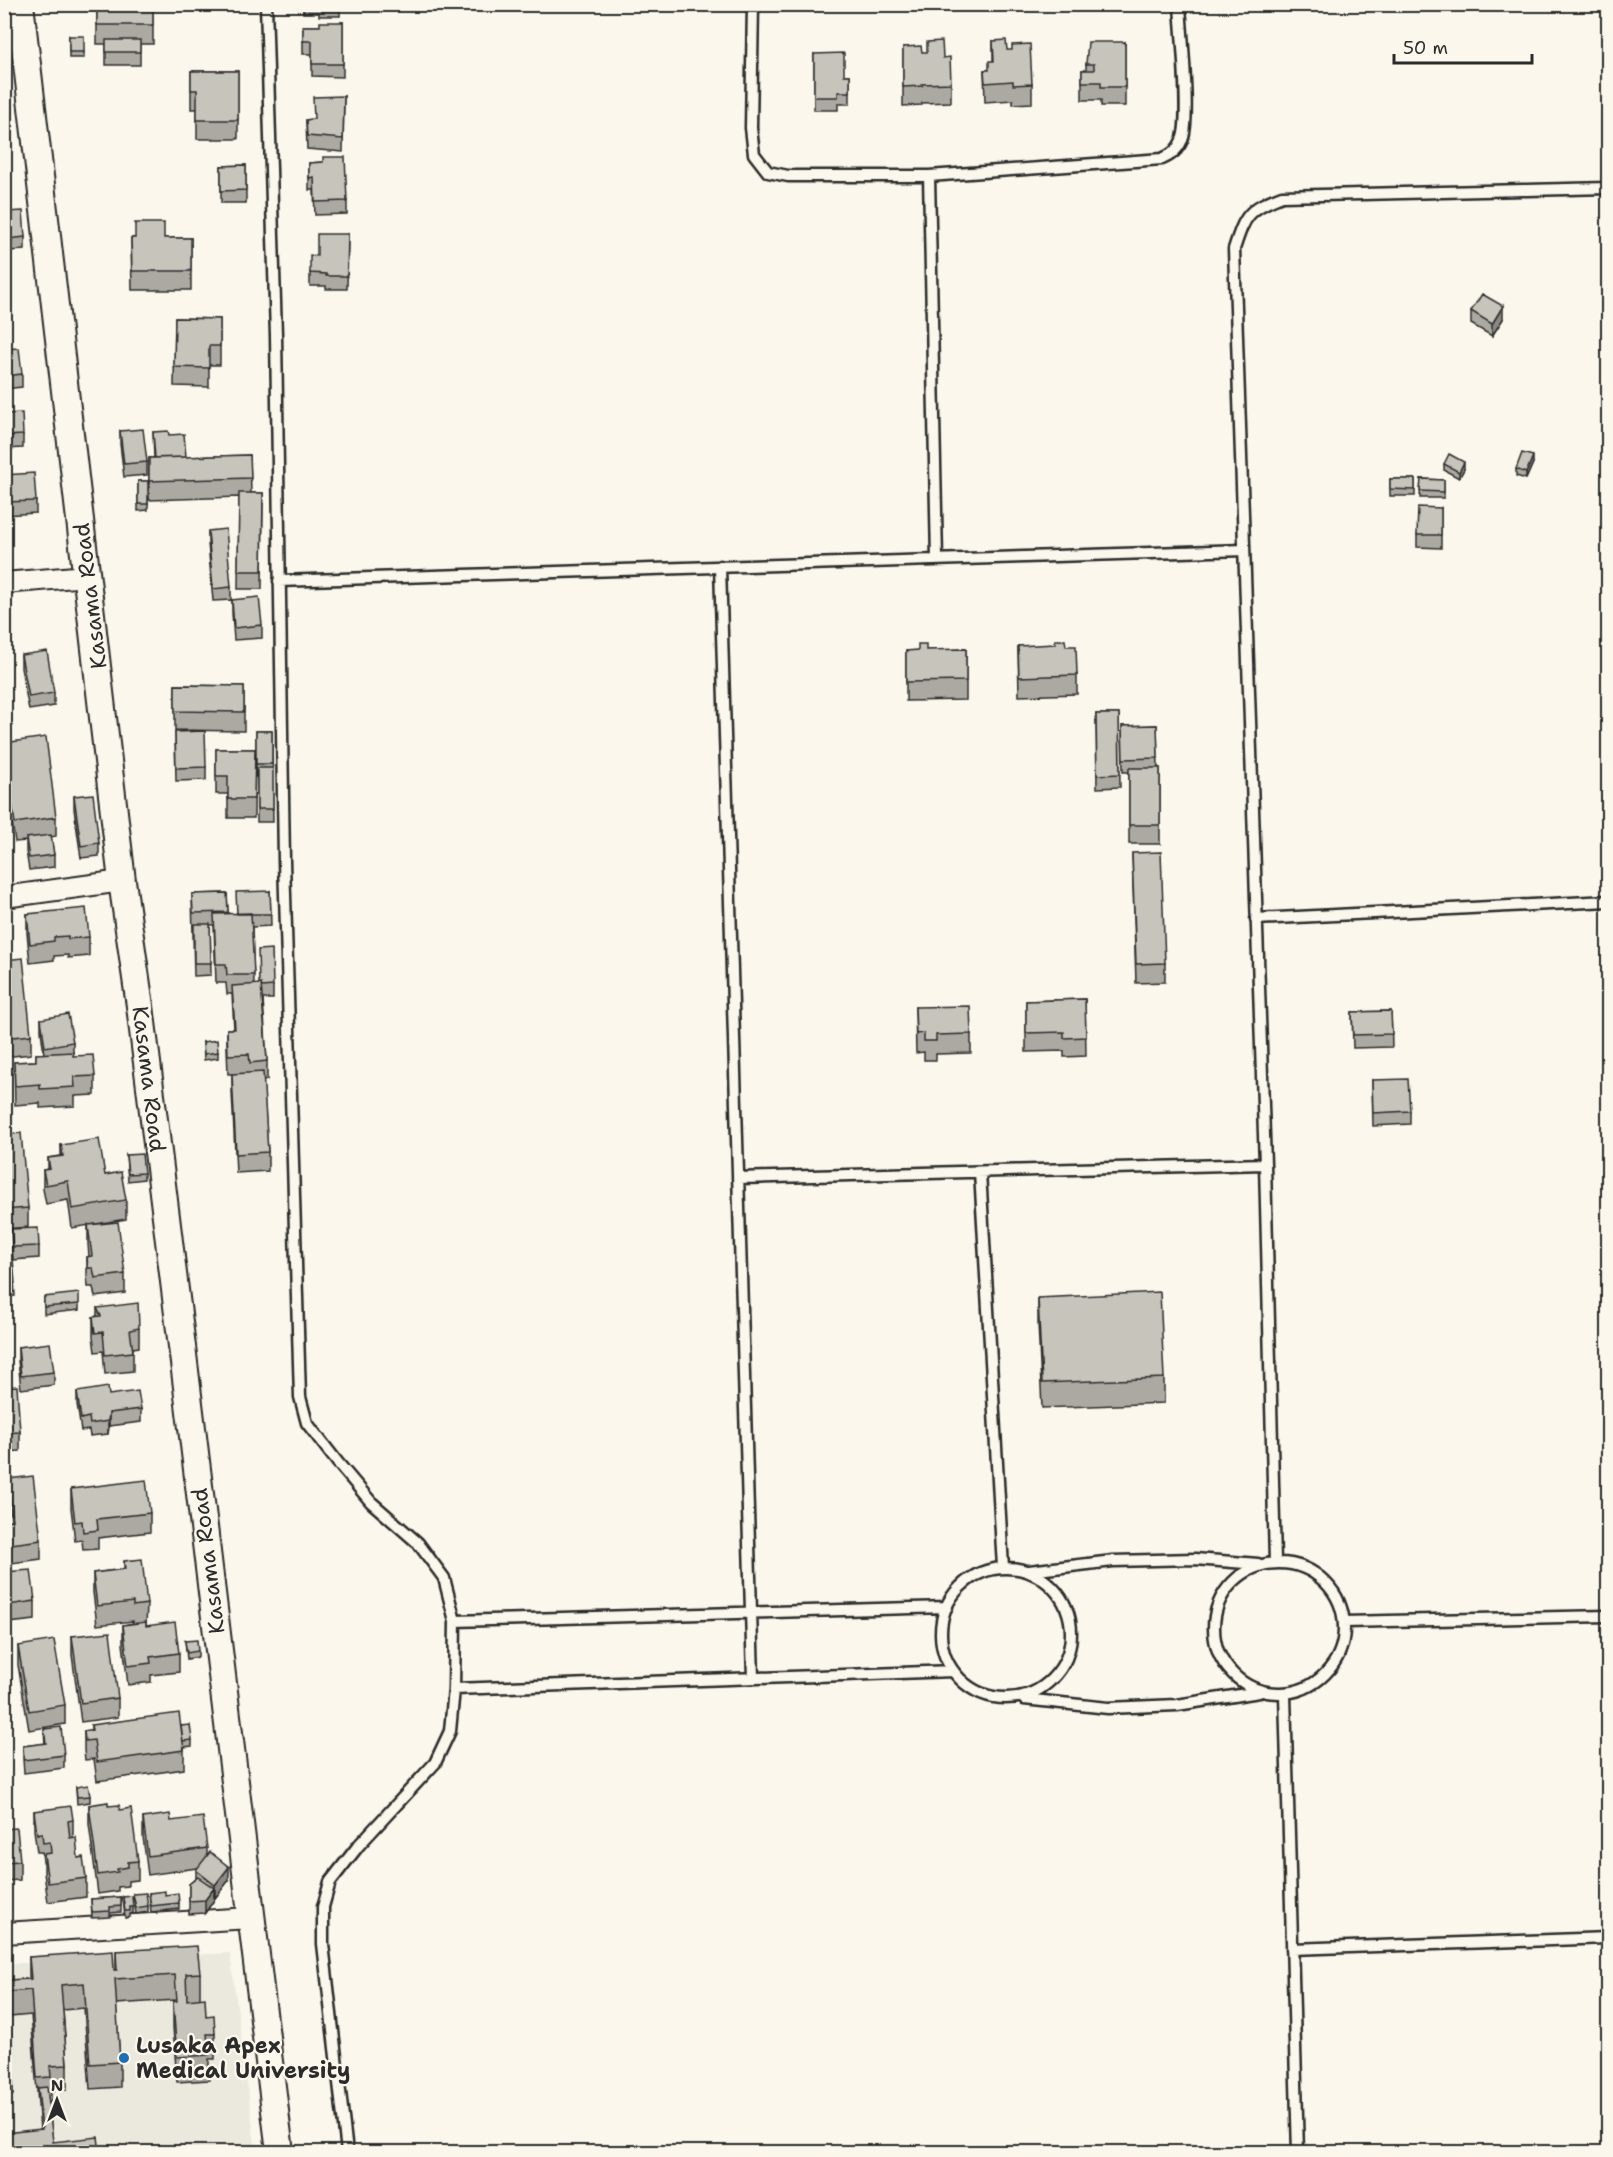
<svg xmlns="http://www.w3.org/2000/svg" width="1613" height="2157" font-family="'Shantell Sans',sans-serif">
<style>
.built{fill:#ebe8de}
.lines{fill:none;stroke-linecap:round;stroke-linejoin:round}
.service-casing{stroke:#2b2b2b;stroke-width:15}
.minor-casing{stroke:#2b2b2b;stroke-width:24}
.tertiary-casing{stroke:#2b2b2b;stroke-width:30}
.service{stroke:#fbf7ec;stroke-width:10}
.minor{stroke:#fbf7ec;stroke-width:20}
.tertiary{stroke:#fbf7ec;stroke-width:26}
.wall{fill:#aba9a2;stroke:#2b2b2b;stroke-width:1.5}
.shaded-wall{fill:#8b8984;stroke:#2b2b2b;stroke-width:1.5}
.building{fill:#c7c4bc;stroke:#2b2b2b;stroke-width:1.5}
.poi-dot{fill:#1f6fb2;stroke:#fbf7ec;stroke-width:2}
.labels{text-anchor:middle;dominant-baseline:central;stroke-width:4.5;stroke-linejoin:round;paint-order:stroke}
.street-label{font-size:22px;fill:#2b2b2b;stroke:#fbf7ec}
.poi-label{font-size:22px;font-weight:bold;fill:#2b2b2b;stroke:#fbf7ec;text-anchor:start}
</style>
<rect width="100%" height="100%" fill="#fbf7ec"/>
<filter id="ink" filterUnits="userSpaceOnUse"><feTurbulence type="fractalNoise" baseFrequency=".0167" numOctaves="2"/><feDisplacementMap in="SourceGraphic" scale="12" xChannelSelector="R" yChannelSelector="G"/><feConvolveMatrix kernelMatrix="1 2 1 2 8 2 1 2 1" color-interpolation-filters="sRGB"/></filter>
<g filter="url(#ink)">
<path class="built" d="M230 1953 256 2152H5L4 1964Z"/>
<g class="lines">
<g class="service-casing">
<path id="service" d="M266 4 276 335 284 861 300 1397 307 1423 338 1463 371 1502 418 1543 444 1578 455 1621 454 1689 450 1731 435 1763 359 1845 330 1882 323 1907V1944L347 2152
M753 4 751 128 754 154 768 172 788 176H929L1162 159C1172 155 1178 150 1182 140 1191 121 1181 30 1180 4
M929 176 937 559
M720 566 753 1678
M279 581 1244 550
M1256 919 1608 901
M980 1172 1003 1567
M738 1178 1265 1164
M1275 1562 1265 1164 1234 249C1245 215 1248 209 1282 196L1608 188
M1214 1628a65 65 0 1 1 130 0a65 65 0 1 1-130 0Z
M941 1633a65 65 0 1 1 130 0a65 65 0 1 1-130 0Z
M1029 1571 1113 1561 1195 1559 1258 1564
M455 1621 947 1607
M1344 1622 1608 1616
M454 1689 953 1671
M1285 1695 1298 2152
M1024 1699 1108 1708 1177 1705 1259 1692
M1292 1949 1608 1938"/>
</g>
<g class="minor-casing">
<path id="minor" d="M4 583 87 576
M4 897 122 881
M4 1933 250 1918"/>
</g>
<g class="tertiary-casing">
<path id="tertiary" d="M20 4 122 881 140 1006 187 1387 280 2152"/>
</g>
<use href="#service" class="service"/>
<use href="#minor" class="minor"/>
<use href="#tertiary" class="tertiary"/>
</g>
<path class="wall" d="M97 4H153V44H140V65H106V44H97Z
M213 4H232V11H213Z
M303 4H340V16H319V13H303Z
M618 4H634V7H618Z
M809 4H842V7L809 9Z
M899 4H919V5L899 6Z
M924 4H941V8L924 9Z
M343 22V77L312 76V54H303V26H320Z
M69 36 84 52V58H69Z
M993 41 1007 50 1032 84V103L1013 104V100L985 102 984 70H989L993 61Z
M1125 42V106H1101V100H1082V70H1086V64Z
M903 47 943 58 951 83V102L922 103V105L903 106Z
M814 54 844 75H850V104H838V110H814Z
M191 71H238V139H197V109H191Z
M344 96 343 152 307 149 306 120 313 119Z
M323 162 347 201V214L315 215 314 190H309V163Z
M246 165V203H221V166Z
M6 212 25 237V250L8 251 6 225Z
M4 215 11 282V301H4Z
M348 234 347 289H326V286H310V273L317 256Z
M131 238H191V290H132Z
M1471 311 1503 319 1492 336 1471 324Z
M175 318 220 319V365H209V387L174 386Z
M4 349 22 374V387L4 389Z
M4 414 23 435V448L4 449Z
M120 431 147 462V475L124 477 120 444Z
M153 432 169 435 186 457 250 455 251 493H263L262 589H238L239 497 149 500V458H154Z
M1533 463 1526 479 1516 476V469Z
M1444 464 1464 469 1459 478 1444 470Z
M4 475 36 501V513L4 515Z
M1390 479H1415V496H1390Z
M1421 479 1444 480V498H1420Z
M138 481H148V510L138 511Z
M1441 508V548L1417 547V535Z
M208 531 231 587V600L213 601 208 543Z
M232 600 262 625V638L234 640 232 613Z
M1018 646H1066L1077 675V694L1019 696Z
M966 649V700L906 701V651Z
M21 655 54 693V706L29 710 21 668Z
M175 685 244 686V731L175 730Z
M1096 714H1119L1120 787 1097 788Z
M1157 725 1158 768H1160V844H1129V772H1123L1122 726Z
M256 731H272L273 822H257V777H256Z
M175 732 206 767V780L176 781Z
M4 743 56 817V836L51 837 54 855V867L29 870 26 851V841L15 842 4 768Z
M216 749H255L254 818H228V794H216Z
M4 796 6 807V826L4 827Z
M74 796 99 843V856L81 858 74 809Z
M1132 853 1165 963V982L1136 983Z
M270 891 271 926 252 927 254 985 273 986V999H263L267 1061V1080L263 1081 268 1152V1171L236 1173 232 1092V1074H228L227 1048V1029H234L232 994H227L226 983H216L214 925H210L211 975 194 976 192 894 227 893 228 914H237Z
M27 914 89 937V956L68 958V955L54 956V960L30 963 27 933Z
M4 960 31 1035V1054L4 1057Z
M1085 999 1086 1056 1064 1057V1051L1026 1052V1001Z
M915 1007 971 1034V1053L936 1054V1060H924V1052L916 1053Z
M1391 1011 1392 1047 1353 1048 1352 1012Z
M41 1019 73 1042V1056L95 1076V1095L75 1096V1106L40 1108V1103L15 1105 14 1062 36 1061V1054H44L41 1031Z
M203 1042 218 1052V1058L204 1060Z
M1372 1080 1410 1111V1124L1373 1126Z
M4 1135 28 1208V1227L4 1229Z
M61 1145 105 1175 126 1200V1219L72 1228 68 1200 46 1204 43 1189V1170L48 1169V1158L61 1156Z
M126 1155 144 1173V1179L128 1181Z
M88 1225 125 1274V1293L95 1297 93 1287H88L87 1276V1257H89L88 1244Z
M11 1229 39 1246V1258L13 1260 15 1296 4 1297V1248L12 1249Z
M44 1297 79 1304V1310L44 1314Z
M1038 1298 1164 1378V1403L1042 1408 1038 1323Z
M97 1308 139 1328V1347L133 1348V1371L105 1374 103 1351 95 1352 93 1336V1317L97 1316Z
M18 1347 54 1372V1385L21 1389 18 1360Z
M4 1387 20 1432V1451L4 1452Z
M77 1392 109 1395 141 1409V1422L109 1426 108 1434 90 1436 89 1430 81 1431 77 1404Z
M8 1479 41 1540V1559L4 1564V1521L11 1520 8 1498Z
M71 1489 150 1513V1532L98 1538V1549L83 1550 82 1540 75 1541 71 1508Z
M124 1561 147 1604 146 1626 179 1653V1672L151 1675V1682L128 1685 123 1644V1625L133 1623V1621L97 1625 93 1592V1573L124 1569Z
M4 1572 35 1601V1620L9 1623V1628H4Z
M72 1636 118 1698V1717L81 1722 72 1655Z
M185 1641 198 1651V1657L187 1659Z
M18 1646 65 1705V1724L29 1730 18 1665Z
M91 1725 181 1726 192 1740V1746L184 1747V1769L97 1781 94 1759 85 1760 84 1750V1731L91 1730Z
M44 1729 64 1755V1768L24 1773 23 1759V1746L45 1744Z
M76 1787 90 1796V1802L77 1804Z
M89 1805 108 1806 120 1810 138 1861V1880L128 1881V1886L118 1887V1891L98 1894 89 1824Z
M34 1811 73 1820V1837L78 1858 86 1878V1897L48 1902 44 1873V1862H43L42 1852H37L34 1830Z
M143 1818 171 1821 207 1848V1855L229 1880 215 1898 214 1896V1900L205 1913 189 1914V1884L196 1878V1870L197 1868 148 1875 143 1837Z
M4 1829 20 1861V1880L4 1881Z
M149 1893 165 1895 179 1903V1909L151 1912Z
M133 1894 148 1906V1912L136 1914Z
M121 1897V1912L110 1913V1917L92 1918 91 1899Z
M123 1897 133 1907V1913L130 1914V1917L125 1918Z
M116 1951 200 1973V1998L206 2016 215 2034V2059H209V2080L177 2082 173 2027V2002L175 2001V2000L116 2004 120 2062V2087L90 2089 84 2008 63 2010 67 2065V2090L51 2091V2102L48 2103 53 2142 4 2152 40 2130 31 2015 10 2017 13 2070V2095L4 2096V1962L7 1980 29 1979V1957L114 1970H116Z"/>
<path class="shaded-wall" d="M1503 306V319L1492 336V324Z
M1533 456V463L1526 479V473Z
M1464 462V469L1459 478V472Z
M109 1413V1426L108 1434V1421Z
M229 1867V1880L215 1898V1885Z
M214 1888V1900L205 1913V1900Z"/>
<path class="building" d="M97 4H153V25H97Z
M320 22H343V64H312V41H303V26H320Z
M69 36H84V52H69Z
M106 40H140V52H106Z
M1006 40 1007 50H1012V45L1030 44 1032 84 1013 85V81L985 83 984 70H989V61H994L993 41Z
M942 41 943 58 950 57 951 83 922 84V86L903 87V47L921 46 922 52H927V42Z
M1088 42H1125V87H1101V82H1082V70H1094V64H1086Z
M844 53V75H850V92H838V97H814V54Z
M191 71H238V120H197V90H191Z
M344 96 343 139 307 136 306 120 314 119 313 97Z
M323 157H345L347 201 315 202 314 177 309 178V163L323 162Z
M246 165V190L221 191V166Z
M23 211 25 237 8 239 6 212Z
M4 215 11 282H4Z
M135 223H164V238H191V271H132L131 238H135Z
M317 234H348L347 276H326V274L310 273V255L317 256Z
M1482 294 1503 306 1492 324 1471 311Z
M175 318 220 319V346H209V368L174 367Z
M19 348 22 374 4 376V349Z
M22 413 23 435 4 436V414Z
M143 429 147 462 124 464 120 431Z
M168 431 169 435 184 434 186 457 155 458 153 432Z
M1522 453 1533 456 1526 473 1516 469Z
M1449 454 1464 462 1459 472 1444 464Z
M250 455 251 478 149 481V458Z
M34 473 36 501 4 502V475Z
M1390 479H1415V490L1390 489Z
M1421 479 1444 480V492L1420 491Z
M138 481H148V504H138Z
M239 493H263L262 571H238Z
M1418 507 1441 508V535H1417Z
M226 529 231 587 213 589 208 531Z
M259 597 262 625 234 628 232 600Z
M1055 640H1065L1066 646H1076L1077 675 1019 677 1018 646 1055 644Z
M918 644H926V650L966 649V681L906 682V651L918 650Z
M47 651 54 693 29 697 21 655Z
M175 685 244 686V712L175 711Z
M1096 714H1119L1120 774 1097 775Z
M1157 725 1158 758 1123 759 1122 726Z
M205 731 206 767 176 768 175 732Z
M256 731H272V764H256Z
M46 737 56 817 15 823 4 749V743Z
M216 749H255L254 799H228V776H216Z
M257 768H273V809H257Z
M1129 768H1160V825H1129Z
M93 794 99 843 81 846 74 796Z
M51 835 54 855 29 858 26 838Z
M1161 852 1165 963 1136 964 1132 853Z
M270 891 271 914H237L236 892Z
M227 893 228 912 193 913 192 894Z
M86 908 89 937 68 939V936L54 937V941L30 944 27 914Z
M251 913 254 975H227L226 964H216L214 914Z
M194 924H210L211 963H194Z
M272 949 273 986 262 987 261 984H259L258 950Z
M23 958 31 1035 4 1038V1027H5L4 1019V960Z
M261 984 267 1061 250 1063 249 1054 228 1055 227 1029H235L232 986Z
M1085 999 1086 1037 1064 1038V1032L1026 1033V1001Z
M970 1006 971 1034 936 1035V1041H924V1033L916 1034 915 1007Z
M1391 1011 1392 1034 1353 1035 1352 1012Z
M68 1014 73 1042 45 1047 41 1019Z
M217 1040 218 1052 204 1054 203 1042Z
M73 1052V1056L93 1055 95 1076 74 1077 75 1087 40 1089V1084L15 1086 14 1062 36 1061V1054Z
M263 1072 268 1152 236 1154 232 1074Z
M1408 1079 1410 1111 1373 1113 1372 1080Z
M21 1133 28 1208 4 1210V1135Z
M99 1139 105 1175 121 1172 126 1200 72 1209 68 1181 46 1185 43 1170 50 1169 48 1158 63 1156 61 1145Z
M142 1154 144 1173 128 1174 126 1155Z
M118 1222 125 1274 95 1278 93 1268H88L87 1257 92 1256 88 1225Z
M38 1228 39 1246 13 1247 11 1229Z
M12 1247 15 1283 4 1284V1248Z
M1160 1292 1164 1378 1042 1383 1038 1298Z
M79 1293V1304L44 1307V1297Z
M138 1303 139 1328 130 1330 133 1352 105 1355 103 1332 95 1333 93 1317 101 1316 97 1308Z
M50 1343 54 1372 21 1376 18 1347Z
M17 1386 20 1432 4 1433V1387Z
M108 1387 109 1395 138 1391 141 1409 109 1413 108 1421 90 1424 89 1417 81 1419 77 1392Z
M33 1476 41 1540 4 1545V1521L13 1520 8 1479Z
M146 1480 150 1513 97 1519 98 1530 83 1532 82 1521 75 1522 71 1489Z
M142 1559 147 1604 133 1606V1602L97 1606 93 1573 125 1569 124 1561Z
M31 1570 35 1601 8 1605 9 1609H4V1572Z
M146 1622V1626L175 1622 179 1653 150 1657 151 1663 128 1666 123 1625Z
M110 1632 118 1698 81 1703 72 1636Z
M54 1640 65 1705 29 1711 18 1646Z
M197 1640 198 1651 187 1653 185 1641Z
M179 1713 184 1750 97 1762 94 1740 85 1741 84 1731 92 1730 91 1725Z
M190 1725 192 1740 183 1741 181 1726Z
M61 1727 64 1755 24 1760 23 1746 46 1743 44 1729Z
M88 1785 90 1796 77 1797 76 1787Z
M108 1802V1806L119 1805 120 1810 131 1808 138 1861 128 1862V1867L117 1869 118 1872 98 1875 89 1805Z
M71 1806 73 1820 68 1821 70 1838 76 1837 78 1858 83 1857 86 1878 48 1883 44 1854 51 1853 50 1842 43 1843 42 1833 37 1834 34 1811Z
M170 1814 171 1821 203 1817 207 1848 148 1856 143 1818Z
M17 1828 20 1861 4 1862V1829Z
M210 1852 229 1867 215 1885 196 1870Z
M198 1877 214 1888 205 1900 189 1901V1884Z
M165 1891V1895L178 1893 179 1903 151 1906 149 1893Z
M146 1893 148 1906 136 1908 133 1894Z
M132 1896 133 1907H130V1911H125L123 1897Z
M121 1897V1906L110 1907V1911L92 1912 91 1899Z
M197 1946 200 1973 186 1974 187 2000 205 1998 206 2016 214 2015 215 2034H207L209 2055 177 2057 173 2002 177 2001 175 1975 115 1979 120 2062 90 2064 84 1983 61 1985 67 2065 50 2066 51 2077 37 2078 31 1990 8 1992 13 2070H4V1962H6L7 1980 31 1979 29 1957 113 1951 114 1970H117L116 1951Z
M47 2087 53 2142 98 2137 100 2152H4V2133L42 2129 38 2088Z"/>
</g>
<circle class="poi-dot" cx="124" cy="2058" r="6"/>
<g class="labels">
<g class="street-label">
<text transform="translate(90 596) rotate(-97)">Kasama Road</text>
<text transform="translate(149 1079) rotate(83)">Kasama Road</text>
<text transform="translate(208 1561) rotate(-97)">Kasama Road</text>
</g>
<g class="poi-label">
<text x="136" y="2045">Lusaka Apex<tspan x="136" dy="25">Medical University</tspan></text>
</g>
</g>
<rect width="1613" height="2157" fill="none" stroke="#fbf7ec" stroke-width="24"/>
<rect x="12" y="12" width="1589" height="2133" fill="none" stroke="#2b2b2b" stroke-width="2" filter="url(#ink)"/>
<g transform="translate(57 2100)" stroke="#fbf7ec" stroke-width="4.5" paint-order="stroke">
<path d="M0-4.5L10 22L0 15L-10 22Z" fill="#2b2b2b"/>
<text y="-9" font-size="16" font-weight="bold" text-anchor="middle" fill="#2b2b2b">N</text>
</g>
<path d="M1394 54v9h138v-9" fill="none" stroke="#2b2b2b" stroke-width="3"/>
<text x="1403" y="54" font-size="18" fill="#2b2b2b" stroke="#fbf7ec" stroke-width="4.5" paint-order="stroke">50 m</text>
</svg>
